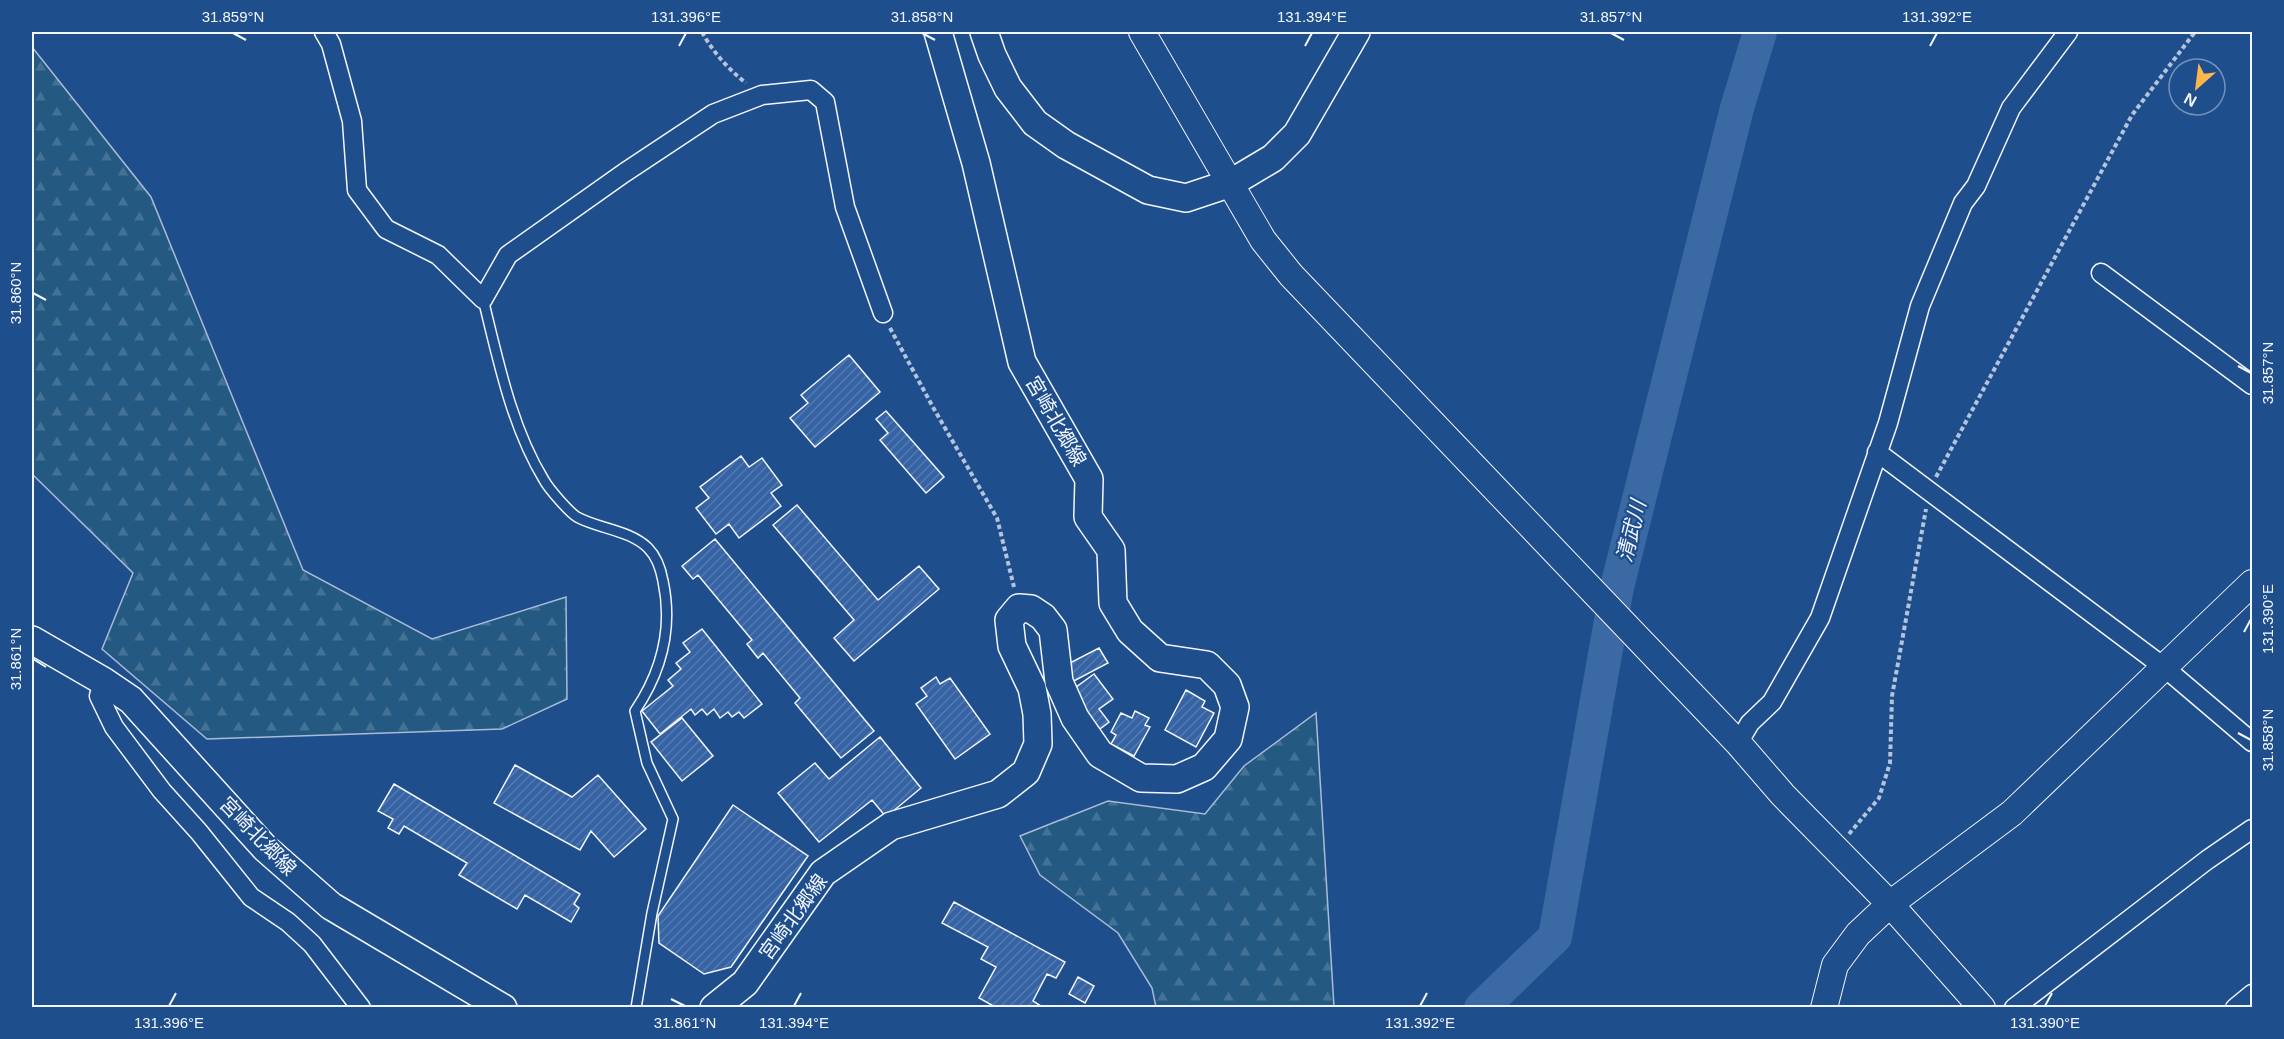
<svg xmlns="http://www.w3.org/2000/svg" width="2284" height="1039" font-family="Arial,'Noto Sans JP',sans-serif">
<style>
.forest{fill:url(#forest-firs);stroke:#a8bbd7;stroke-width:1.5}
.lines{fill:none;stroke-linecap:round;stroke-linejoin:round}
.river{stroke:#3b69a3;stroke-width:34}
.building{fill:url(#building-hatch);stroke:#f2f6ff;stroke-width:1.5}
.lane-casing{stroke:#f2f6ff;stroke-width:12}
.street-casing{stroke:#f2f6ff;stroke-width:21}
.secondary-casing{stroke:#f2f6ff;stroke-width:28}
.primary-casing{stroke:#f2f6ff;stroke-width:30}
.path{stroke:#b3c4dc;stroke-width:4;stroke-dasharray:4.5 3;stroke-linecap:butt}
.lane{stroke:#1f4e8c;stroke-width:9}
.street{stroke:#1f4e8c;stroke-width:18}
.secondary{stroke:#1f4e8c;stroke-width:26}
.primary{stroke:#1f4e8c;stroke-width:27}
.ticks{fill:none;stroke:#f2f6ff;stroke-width:2}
.labels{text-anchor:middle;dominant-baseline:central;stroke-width:4.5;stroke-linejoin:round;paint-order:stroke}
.street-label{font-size:20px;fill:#f2f6ff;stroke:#1f4e8c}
.water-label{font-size:21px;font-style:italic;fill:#f2f6ff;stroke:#1f4e8c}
.neatline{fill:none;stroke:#f2f6ff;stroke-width:2}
.ticks-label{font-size:15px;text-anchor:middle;fill:#f2f6ff}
</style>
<defs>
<pattern id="forest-firs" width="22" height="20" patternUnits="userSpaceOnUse" patternTransform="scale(1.5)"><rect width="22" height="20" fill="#245a82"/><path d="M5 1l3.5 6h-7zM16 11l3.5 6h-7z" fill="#447295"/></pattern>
<pattern id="building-hatch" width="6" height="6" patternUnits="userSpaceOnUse" patternTransform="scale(1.5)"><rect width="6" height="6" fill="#3563a3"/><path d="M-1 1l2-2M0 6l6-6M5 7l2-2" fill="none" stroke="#537ab1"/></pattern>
</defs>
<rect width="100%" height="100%" fill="#1f4e8c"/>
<path class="forest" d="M32 47 151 197 303 570 432 639 566 597 567 699 502 729 207 739 102 649 133 573 32 474Z
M1316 713 1334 1007H1156L1152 988 1118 933 1040 875 1020 836 1108 801 1205 814 1244 766Z"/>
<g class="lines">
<path class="river" d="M1481 1008 1555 937 1617 587 1737 108 1760 32"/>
</g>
<path class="building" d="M849 355 880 392 815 447 790 418 808 403 801 395Z
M886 411 944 477 926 493 880 440 888 433 876 419Z
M741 456 749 467 762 458 782 485 771 493 781 506 739 538 729 524 716 534 696 508 709 498 700 487Z
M797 505 878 600 919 566 939 589 854 661 834 638 854 620 773 525Z
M715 539 874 731 841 758 795 703 800 698 763 653 758 658 747 644 752 640 698 575 693 579 682 566Z
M702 629 762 704 744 718 739 712 732 717 728 712 720 718 714 709 707 715 702 709 695 715 691 709 660 734 642 711 673 686 668 680 681 669 676 663 690 652 683 643Z
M1099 648 1108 663 1072 682 1064 666Z
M1094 674 1113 699 1099 709 1109 722 1096 732 1068 693Z
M936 677 940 684 950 678 990 734 955 759 916 704 927 696 921 688Z
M1186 690 1205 701 1202 707 1214 713 1196 747 1165 730Z
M1135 711 1149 718 1145 725 1150 727 1134 756 1111 744 1116 735 1111 732 1121 713 1132 718Z
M682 718 713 756 682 781 651 742Z
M880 737 921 788 886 817 872 800 819 842 778 793 815 763 829 779Z
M515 765 572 797 598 775 646 829 614 857 591 831 580 850 494 803Z
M394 784 580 894 574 904 579 908 571 922 525 895 517 909 459 875 467 863 404 826 399 834 388 828 393 819 378 811Z
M733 805 808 856 731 967 704 974 659 943 658 916Z
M954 902 1065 962 1056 978 1047 974 1033 1001 1044 1008H997L979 998 996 967 981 959 988 947 942 923Z
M1078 977 1094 986 1085 1003 1069 994Z"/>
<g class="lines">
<g class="lane-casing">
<path id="lane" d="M483 299C498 359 511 426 544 480 549 489 569 512 577 517 599 529 630 530 648 548 656 556 661 570 663 581 673 628 662 671 635 711L647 763 673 819 652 913 636 1008"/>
</g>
<g class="street-casing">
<path id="street" d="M324 32 331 44 352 121 357 190 386 229 438 255 483 299 508 255 624 173 713 114 762 95 811 90 825 102 845 207 883 313
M2101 273 2252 385
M1877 452 2165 668 2252 742
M103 681 99 696 114 727 162 791 199 832 251 897 288 922 312 944 361 1008
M1738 743 1750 723 1772 702 1820 618 1888 423 1920 306 1963 203 1976 186 2011 108 2068 32
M2014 1008 2207 860 2252 829
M2235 1008 2252 994"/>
</g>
<g class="secondary-casing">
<path id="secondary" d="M1142 32 1263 240 1291 275 1738 743 1783 795 1890 904 1982 1008
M1824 1008 1835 965 1858 934 1890 904 2012 813 2252 583"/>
</g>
<g class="primary-casing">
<path id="primary" d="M984 32 992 55 1008 88 1035 123 1066 145 1148 190 1186 198 1231 183 1273 158 1297 134 1356 32
M32 640 103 681 131 700 265 848 331 906 503 1008
M714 1008 745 983 823 873 891 826 998 794 1026 772 1038 744 1037 714 1032 688 1012 646 1009 620 1019 608 1031 609 1043 617 1053 630 1059 682 1075 718 1100 754 1141 778 1177 779 1204 767 1228 739 1235 707 1227 685 1207 665 1160 658 1130 631 1113 603 1111 550 1088 517 1089 479 1022 362 976 163 938 32"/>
</g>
<path class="path" d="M702 32C713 52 728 69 746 83
M890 328 934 409 997 518 1014 587
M1936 477 2132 115 2195 32
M1849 834 1879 798 1890 763 1892 696 1926 509"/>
<use href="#lane" class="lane"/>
<use href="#street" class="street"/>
<use href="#secondary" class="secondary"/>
<use href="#primary" class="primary"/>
</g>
<path class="ticks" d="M233 33 246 40M922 33 935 40M1611 33 1624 40M679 46 686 33M1305 46 1312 33M1930 46 1937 33M33 293 46 300M2238 366 2251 373M2244 632 2251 619M33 659 46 667M2238 733 2251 740M671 999 685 1006M169 1006 176 993M794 1006 801 993M1420 1006 1427 993M2045 1006 2052 993"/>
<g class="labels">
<g class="street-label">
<text transform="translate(1056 421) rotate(60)">宮崎北郷線</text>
<text transform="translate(258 836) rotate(46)">宮崎北郷線</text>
<text transform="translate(793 917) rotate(-54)">宮崎北郷線</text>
</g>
<g class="water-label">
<text transform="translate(1631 531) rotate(-76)">清武川</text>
</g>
</g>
<rect width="2284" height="1039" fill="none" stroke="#1f4e8c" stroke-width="66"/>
<g transform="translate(2197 87) rotate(208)"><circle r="28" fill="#1f4e8c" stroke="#7391ba" stroke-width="1.5"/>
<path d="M0-4.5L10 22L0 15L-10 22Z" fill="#ffb74d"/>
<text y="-9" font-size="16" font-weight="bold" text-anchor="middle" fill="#f2f6ff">N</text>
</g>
<rect x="33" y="33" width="2218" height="973" class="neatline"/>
<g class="ticks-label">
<text x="233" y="22">31.859°N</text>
<text x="686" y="22">131.396°E</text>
<text x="922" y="22">31.858°N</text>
<text x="1312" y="22">131.394°E</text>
<text x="1611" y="22">31.857°N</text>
<text x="1937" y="22">131.392°E</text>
<text transform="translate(16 293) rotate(-90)" y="5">31.860°N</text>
<text transform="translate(2268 373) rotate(-90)" y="5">31.857°N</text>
<text transform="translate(2268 619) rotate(-90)" y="5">131.390°E</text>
<text transform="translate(16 659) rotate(-90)" y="5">31.861°N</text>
<text transform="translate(2268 740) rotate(-90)" y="5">31.858°N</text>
<text x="169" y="1028">131.396°E</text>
<text x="685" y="1028">31.861°N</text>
<text x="794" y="1028">131.394°E</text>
<text x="1420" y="1028">131.392°E</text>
<text x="2045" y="1028">131.390°E</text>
</g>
</svg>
